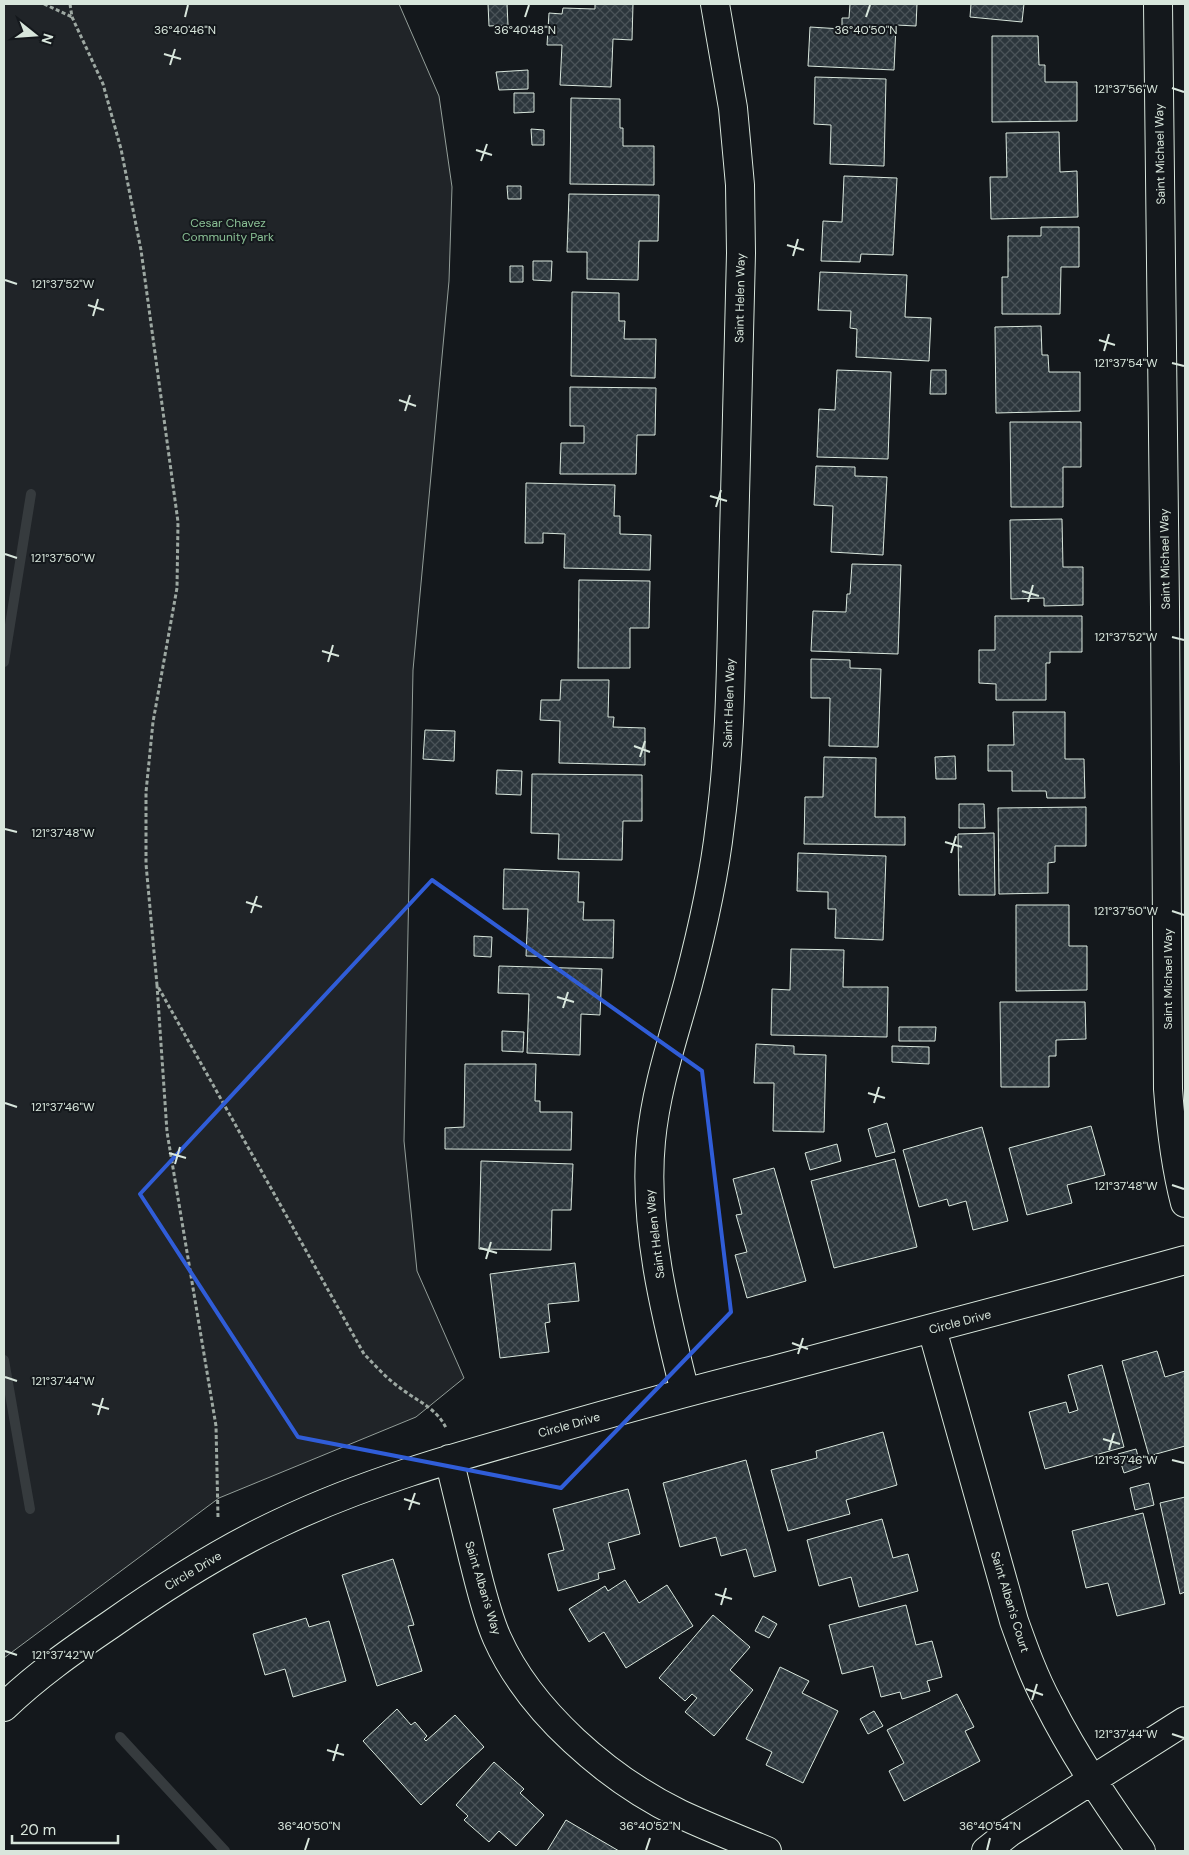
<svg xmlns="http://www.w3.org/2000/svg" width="1189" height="1855" font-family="'DM Sans',sans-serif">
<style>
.green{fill:#202428;stroke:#939e99}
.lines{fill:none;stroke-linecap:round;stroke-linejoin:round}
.stream{stroke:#363b3e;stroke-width:10}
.building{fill:url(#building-cross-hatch);stroke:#d8e6dc}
.street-casing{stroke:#d8e6dc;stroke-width:30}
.path{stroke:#9da8a2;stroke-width:3;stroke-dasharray:4 2.5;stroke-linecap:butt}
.street{stroke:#14181c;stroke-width:28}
.marked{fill:none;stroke:#305dd8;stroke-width:4;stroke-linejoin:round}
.ticks{fill:none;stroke:#d8e6dc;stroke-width:2}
.labels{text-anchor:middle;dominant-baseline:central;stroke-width:4;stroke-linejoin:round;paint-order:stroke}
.street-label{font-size:12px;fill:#d8e6dc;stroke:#14181c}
.park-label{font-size:12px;fill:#8ac095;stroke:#14181c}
.ticks-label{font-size:12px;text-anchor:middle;fill:#d8e6dc;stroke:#14181c;stroke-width:4;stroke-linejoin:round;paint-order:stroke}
</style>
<defs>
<pattern id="building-cross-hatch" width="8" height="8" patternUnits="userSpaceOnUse" patternTransform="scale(1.25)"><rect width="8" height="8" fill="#2c363c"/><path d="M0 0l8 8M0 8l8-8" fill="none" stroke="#4a5358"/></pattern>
</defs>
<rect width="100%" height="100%" fill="#14181c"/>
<path class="green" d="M4 4H399L439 96 452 187 449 281 413 670 404 1141 417 1271 464 1378 416 1417 219 1498 4 1658Z"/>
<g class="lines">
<path class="stream" d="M4 662 31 494
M4 1360 30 1509
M120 1737 225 1851"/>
</g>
<path class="building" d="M488 4H507L508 25 489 26Z
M595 4H633L632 40 613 39 611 87 560 85 562 45H547L549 13 562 14 563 8 595 9Z
M850 4H917L916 26 896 25 894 70 808 66 810 27 842 29V18H849Z
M971 4H1024L1022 22 970 17Z
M992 36H1038L1039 65H1045V82H1077V121L992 122Z
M528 70V89L499 90 496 72Z
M815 77 886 79 884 166 830 164 831 125 814 124Z
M514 93H534V112L514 113Z
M571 98 620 99V128H623V146H654V185L570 184Z
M531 129 544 130V145H532Z
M1059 132 1060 172 1077 171 1078 217 991 219 990 177H1007L1006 133Z
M844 176 897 178 893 255 861 254 860 262 821 261 823 221 842 222Z
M507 186H521V199H508Z
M569 194 659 195 658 241H639L638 280 587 279V252H567Z
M1041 227H1079V267H1061L1060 314H1002V277H1008V236H1041Z
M533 261H552L551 281 533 280Z
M510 266H523V282H510Z
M820 272 907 275 905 317 931 318 929 361 856 357 857 329 850 328 851 311 818 310Z
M572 292 619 293V321H625L624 339H656L655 378 571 376Z
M1041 326 1042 355H1048L1049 372H1080V411L996 413 995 327Z
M837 370 891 372 888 459 817 457 819 409 835 410Z
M931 370H946V394H930Z
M570 387 656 388 655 435H637L636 474H560L561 443H584V426H570Z
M1010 422H1081V467H1063V507H1011Z
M816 466 855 467V476L887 477 883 555 831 552 833 506 814 505Z
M526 483 615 485 614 516H620V534L651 535 650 570 564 568 565 534 543 533V543H525Z
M1062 519 1063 567H1083V605L1044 606V598L1011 599 1010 520Z
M852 564 901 565 898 654 811 651 813 611 846 612 847 594H850Z
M579 580 650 581 649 628H630V668H578Z
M995 616H1082V652H1050V663H1046V700H996V684L979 683V650H995Z
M811 659 850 660V668L881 669 878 747 829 746 830 698H811Z
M561 680H609L608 717H614L613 727 645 728V765L559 763 560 721 540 720 541 700H560Z
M1013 712H1065V759H1084L1085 798H1047L1046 791H1012V771H988V745H1014Z
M425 730 455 731 454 761 423 759Z
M955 756 956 779H936L935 757Z
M824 757 876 758 875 817H905V845L804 844 805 797H823Z
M497 770 522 771 521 795 496 794Z
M532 774 642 775V821H623L622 860 558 859 559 834 531 833Z
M959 804H984L985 828H959Z
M1086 807V846H1055V862L1048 863V893L999 894 998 808Z
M994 833 995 895H959L958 834Z
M798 853 886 856 883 940 835 938 836 909H828V892L797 891Z
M504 869 579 872 578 902H584L583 920H614L613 958 526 956 528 909H503Z
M1016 905H1069V946H1087V990L1016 991Z
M474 936 492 937 491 957 474 956Z
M791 949 844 950 843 987H888L887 1037 771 1035 772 989 790 990Z
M499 966 602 969 600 1015 581 1014 580 1055 527 1053 529 994 498 993Z
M1000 1002H1085L1086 1039 1056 1040V1056H1049V1087H1001Z
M899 1027H936L935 1041H899Z
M502 1031 524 1032 523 1052 502 1051Z
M756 1044 794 1046V1054L826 1055 824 1132 773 1131 774 1083H754Z
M892 1046 929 1047V1064L892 1062Z
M465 1064H536L535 1101H540V1112H572L571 1150 445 1149V1128L464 1127Z
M887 1123 895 1152 876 1157 868 1129Z
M1091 1126 1105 1175 1067 1185 1072 1203 1027 1215 1009 1148Z
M982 1127 1008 1221 973 1230 966 1201 949 1206 947 1199 919 1207 903 1150Z
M837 1144 841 1161 810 1170 805 1153Z
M895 1159 917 1247 834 1268 811 1181Z
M481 1161 573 1164 571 1210H552L551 1250 479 1249Z
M774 1168 806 1281 747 1298 735 1255 747 1252 736 1215 742 1214 733 1179Z
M575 1263 579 1301 548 1304 550 1322 545 1323 549 1352 500 1358 490 1274Z
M1157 1351 1165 1377 1185 1371V1446L1149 1456 1122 1361Z
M1102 1365 1124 1447 1045 1469 1029 1412 1066 1402 1069 1413 1078 1410 1068 1375Z
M883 1432 897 1485 846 1500 850 1514 788 1531 771 1470 817 1458 816 1451Z
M1136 1449 1141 1467 1124 1473 1118 1454Z
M746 1460 776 1571 754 1577 746 1549 721 1556 716 1537 680 1547 663 1483Z
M1149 1483 1154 1505 1135 1510 1130 1488Z
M628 1489 640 1534 608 1543 615 1569 598 1573 599 1579 558 1591 548 1554 564 1550 553 1509Z
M1185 1497V1592L1180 1594 1160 1503Z
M1143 1513 1165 1604 1117 1616 1108 1583 1086 1588 1072 1531Z
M882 1519 893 1558 908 1554 918 1591 859 1607 851 1577 819 1586 807 1540Z
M393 1559 414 1625 408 1626 422 1671 377 1686 342 1575Z
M625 1580 639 1603 667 1585 693 1626 626 1668 604 1632 589 1642 569 1609 605 1586 608 1591Z
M906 1605 916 1645 932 1641 942 1677 927 1681 930 1691 902 1699 900 1692 881 1697 873 1666 842 1674 829 1625Z
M713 1615 750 1647 730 1670 753 1690 714 1736 685 1712 697 1698 692 1694 685 1701 659 1678Z
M763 1616 777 1624 769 1638 755 1631Z
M306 1618 309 1627 329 1621 346 1681 293 1697 285 1669 265 1675 253 1634Z
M780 1667 809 1681 802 1693 838 1711 803 1783 766 1765 772 1752 746 1739Z
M957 1694 974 1727 965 1731 980 1761 904 1801 889 1771 904 1763 887 1730Z
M397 1709 411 1725 415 1722 427 1736 424 1739 426 1741 455 1715 484 1747 421 1805 363 1741Z
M874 1711 883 1726 868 1734 860 1719Z
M494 1762 524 1789 520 1793 544 1815 516 1846 499 1831 489 1842 464 1820 468 1816 456 1805Z
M566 1820 619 1851H547Z"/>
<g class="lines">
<g class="street-casing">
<path id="street" d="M1158 4 1165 607 1168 1089C1171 1129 1175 1165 1185 1203
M932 1329 1014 1621C1024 1649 1034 1677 1048 1703 1074 1755 1107 1804 1141 1851
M685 1392C665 1313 643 1224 651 1141 656 1087 674 1036 688 984 702 931 714 879 720 825 731 743 731 659 733 577 736 469 738 361 741 253L740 185 733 108 715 4
M449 1459C457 1492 465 1525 473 1558 480 1585 486 1613 497 1638 530 1712 608 1779 680 1814 708 1827 738 1839 767 1851
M4 1707C36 1676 73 1650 110 1625 164 1587 220 1551 280 1523 364 1483 452 1458 541 1433 617 1411 693 1390 770 1371 909 1335 1047 1298 1185 1260
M986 1851 1010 1832 1185 1721"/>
</g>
<path class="path" d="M44 4 72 17
M70 4 72 17 103 84 121 149 141 250 178 522 177 588 153 722 146 792V864L157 985
M218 1517 216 1426 167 1132 157 985 364 1354C375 1365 386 1378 399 1387 415 1400 437 1408 446 1428"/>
<use href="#street" class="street"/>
</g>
<path class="marked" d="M432 880 702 1071 731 1312 561 1488 298 1437 140 1194Z"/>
<path class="ticks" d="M185 17 188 5M525 17 529 5M866 17 870 5M164 54 181 59M170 65 175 49M1172 88 1184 92M476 150 492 155M481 161 487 144M787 245 804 250M793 256 798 239M5 280 17 284M88 305 104 310M93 316 98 299M1099 340 1115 345M1104 351 1109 334M1172 363 1184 366M399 400 416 406M405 411 410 395M710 496 727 501M716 507 721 490M5 554 17 558M1022 591 1039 596M1028 602 1033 585M1172 637 1184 640M322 651 339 656M328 662 333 645M634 746 650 752M640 757 645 741M5 829 17 832M945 842 962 847M951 853 956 836M246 902 262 907M1172 911 1184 915M251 913 257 896M557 997 574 1002M563 1008 568 992M868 1093 885 1098M5 1103 17 1107M874 1103 879 1087M169 1153 186 1158M175 1164 180 1147M1172 1185 1184 1189M480 1248 497 1253M486 1259 491 1242M792 1343 808 1349M798 1354 803 1338M5 1377 17 1381M92 1404 109 1409M98 1415 103 1398M1103 1439 1120 1444M1109 1450 1114 1433M1172 1460 1184 1463M404 1499 420 1504M409 1510 415 1493M715 1594 732 1599M721 1605 726 1588M5 1651 17 1655M1026 1689 1043 1695M1032 1700 1037 1684M1172 1734 1184 1738M327 1750 344 1755M333 1761 338 1744M305 1850 309 1838M646 1850 650 1838M987 1850 990 1838"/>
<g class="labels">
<g class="street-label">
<text transform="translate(1160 154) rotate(-91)">Saint Michael Way</text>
<text transform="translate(740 298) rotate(-89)">Saint Helen Way</text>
<text transform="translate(1165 559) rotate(-91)">Saint Michael Way</text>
<text transform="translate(729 703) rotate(-88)">Saint Helen Way</text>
<text transform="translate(1168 979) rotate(-90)">Saint Michael Way</text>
<text transform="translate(655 1234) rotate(-97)">Saint Helen Way</text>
<text transform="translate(960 1322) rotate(-15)">Circle Drive</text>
<text transform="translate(569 1425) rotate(-16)">Circle Drive</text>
<text transform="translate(193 1571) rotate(-31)">Circle Drive</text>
<text transform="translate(483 1588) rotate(73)">Saint Alban's Way</text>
<text transform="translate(1010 1602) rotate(73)">Saint Alban's Court</text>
</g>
<g class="park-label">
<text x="228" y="223">Cesar Chavez<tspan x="228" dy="14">Community Park</tspan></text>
</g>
</g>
<g class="ticks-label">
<text x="185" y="34">36°40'46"N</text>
<text x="525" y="34">36°40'48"N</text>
<text x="866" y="34">36°40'50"N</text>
<text x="1126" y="93">121°37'56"W</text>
<text x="63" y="288">121°37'52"W</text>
<text x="1126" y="367">121°37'54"W</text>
<text x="63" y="562">121°37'50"W</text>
<text x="1126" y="641">121°37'52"W</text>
<text x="63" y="837">121°37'48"W</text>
<text x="1126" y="915">121°37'50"W</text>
<text x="63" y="1111">121°37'46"W</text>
<text x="1126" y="1190">121°37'48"W</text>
<text x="63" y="1385">121°37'44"W</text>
<text x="1126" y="1464">121°37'46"W</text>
<text x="63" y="1659">121°37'42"W</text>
<text x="1126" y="1738">121°37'44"W</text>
<text x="309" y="1830">36°40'50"N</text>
<text x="650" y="1830">36°40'52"N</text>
<text x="990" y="1830">36°40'54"N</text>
</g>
<rect width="1189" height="1855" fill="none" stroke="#d8e6dc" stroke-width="10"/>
<g transform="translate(35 35) rotate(107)" stroke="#14181c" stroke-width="4" paint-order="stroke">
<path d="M0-4L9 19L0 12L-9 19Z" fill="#d8e6dc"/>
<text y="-8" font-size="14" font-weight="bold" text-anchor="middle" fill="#d8e6dc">N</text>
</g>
<path d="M12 1835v8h106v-8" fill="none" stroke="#d8e6dc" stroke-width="2.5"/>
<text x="20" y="1835" font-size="15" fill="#d8e6dc" stroke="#14181c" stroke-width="4" paint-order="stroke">20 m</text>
</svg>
